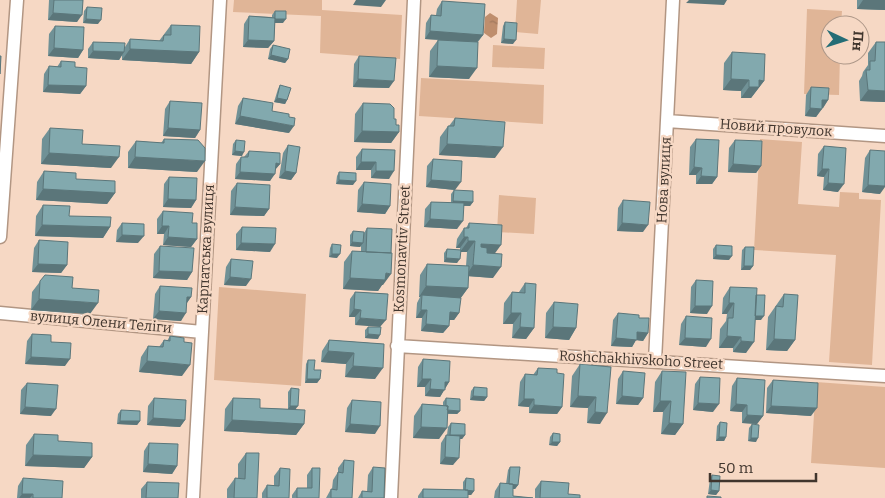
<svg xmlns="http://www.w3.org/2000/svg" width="885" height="498" font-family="Bitter,serif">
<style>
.green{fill:#e0b597}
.water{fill:url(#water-ripples)}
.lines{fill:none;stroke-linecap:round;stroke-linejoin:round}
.street-casing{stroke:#b29683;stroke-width:15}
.street{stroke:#fff;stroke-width:12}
.wall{fill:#709196}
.shaded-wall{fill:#5b767a}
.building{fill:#82a9ae;stroke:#5b767a}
.labels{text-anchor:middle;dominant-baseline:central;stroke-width:5;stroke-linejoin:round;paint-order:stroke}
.street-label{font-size:14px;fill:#40352d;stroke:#f6d8c4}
</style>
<defs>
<pattern id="water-ripples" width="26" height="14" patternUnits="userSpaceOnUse" patternTransform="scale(1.25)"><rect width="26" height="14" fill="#bf8e6d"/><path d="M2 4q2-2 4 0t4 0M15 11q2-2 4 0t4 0" fill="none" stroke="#9d755a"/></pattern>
</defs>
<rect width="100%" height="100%" fill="#f6d8c4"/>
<path class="green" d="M234 0H322V10L402 15 400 59 320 53 321 16 233 12Z
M517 0H541L538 34 515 32Z
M807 9 842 11 841 25H830V55H840L839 95 804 94Z
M493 45 545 48 544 69 492 67Z
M421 78 544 85 543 124 419 116Z
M760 139 802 142 798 204 839 207 840 192 859 193V199L881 200 872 365 829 362 836 255 754 250Z
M499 195 536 198 534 234 497 232Z
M219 287 306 294 301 386 214 380Z
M816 382 885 387V468L811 463Z"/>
<path class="water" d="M490 13 498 18 497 34 491 38 484 33 485 17Z"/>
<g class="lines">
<g class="street-casing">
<path id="street" d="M667 121 885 136
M0 237 17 0
M0 313 202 332
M397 346 885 376
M655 361 673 0
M193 498 220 0
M391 498 414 0"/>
</g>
<use href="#street" class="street"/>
</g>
<path class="wall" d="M49 0H83L77 22 48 20Z
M857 0H885V10L857 9Z
M442 1 483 35 478 42 469 79 429 77 430 51 438 40 456 41 425 39 426 23 431 15H436L437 9Z
M87 7 98 24 83 23 84 11Z
M275 11 283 23H275L274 41 268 48 243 47 244 24 249 16 272 17V15Z
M505 22 513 44 501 43 503 26Z
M171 25 199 52 191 64 122 60V55L119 60 88 58V49L93 42 125 47 130 39 159 41Z
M55 26 83 50 78 58 48 56 49 34Z
M876 42H885V102H884L860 101 859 81 862 76 863 72 868 65V53Z
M273 45 288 59 285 63 268 59 270 49Z
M732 52 764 81 751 98H741V91L723 90 724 63Z
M359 56 389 88 353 87 354 64Z
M61 61 75 67 86 86 80 94 43 92 44 74 49 66 57 67Z
M280 85 287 100 285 104 274 102 278 89Z
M811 87 828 100 823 108H822L816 117 805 116 806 95Z
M243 98 289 133 235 124 238 106Z
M170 101 200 130 195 138 163 136 165 109Z
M363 103 394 119 399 132 391 143 354 142 355 114Z
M455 118 495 158 439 155 440 137 448 126H449Z
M50 128 82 144 111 168 41 164 42 139Z
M164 139 197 172 128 168V152L136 141 161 143Z
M696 139 717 177 712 184H696V175H689L690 147Z
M236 140 242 156 232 155 233 144Z
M735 140 761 166 756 173 728 172 729 148Z
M288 145 296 173 291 180 279 178 283 153Z
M824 146 838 192 823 190 824 177 817 176 818 154Z
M362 149 395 150 389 179 371 178V170H356V157Z
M870 150 880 194 862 192 865 158Z
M249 151 280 164 275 170 270 181 235 179 236 164 241 157H244Z
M433 159 455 190 426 187 427 166Z
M44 171 76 179 115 193 107 204 36 200 37 182Z
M339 172 353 185 336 184 337 176Z
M169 177 196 200 191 208 163 207 164 184Z
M364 182 390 206 385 214 357 212 358 190Z
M237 183 269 209 264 216 230 215 231 191Z
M454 190 473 202 470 206H464L457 229 424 227 425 209 431 202 451 203V194Z
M623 200 643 232 617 231 618 208Z
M43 205 69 216 110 227 103 238 35 236 36 216Z
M163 211 192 223 197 239 191 247 163 245 164 234H157V219Z
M122 223 138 243 116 242 117 230Z
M469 223 495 253 493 278 468 276V288L460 299 459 313 454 320H449V326L443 333 421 331 422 318H416L417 303 420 297H419L420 275 427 264 466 266 467 252H460L457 263 444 262V253L447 249 460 250V248H456L457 239 464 228H466Z
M242 227 270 252 236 250V234Z
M367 228 383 285H382L378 291 343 289 344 262 352 251 361 252V246L360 247 350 246V235L353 231 364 233Z
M39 240 67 265 61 273 32 272 34 248Z
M332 244 337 258 329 257 330 248Z
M716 245 729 260 713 259V249Z
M160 246 192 272 187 280 153 278 154 254Z
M745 247 753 266 750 270H741L742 250Z
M231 259 246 286 224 285 226 267Z
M45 275 72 288 90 314 31 310 32 292Z
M696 280 707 314 690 313 691 287Z
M525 283 534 328 526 339 512 338 513 324H503L504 303 512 292H519Z
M160 286 191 297 187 303 181 321 153 319 155 294Z
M730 287 756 295 761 320H755L746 353 733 352V348H719L720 329 726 321 727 314H722L723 298Z
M355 292 388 294 355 325V317H349L350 299Z
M784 294 795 340 787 351 766 350 768 317Z
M554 302 576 328 569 340 545 338 546 313Z
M618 313 639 318 648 333 643 341 636 340 632 347 611 346 613 320Z
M686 316 706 347 679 345 681 324Z
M368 327 378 339 365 338V330Z
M32 334 51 342 65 366 25 364 27 341Z
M170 336 182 376 139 372 141 357 148 346 159 347 164 340 167 341Z
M329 340 384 344 375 379 345 377 346 364 321 362 322 351Z
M423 359 449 382 440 397 425 396V387H417L418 367Z
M308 360 320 379 317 383H305L306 364Z
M580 364 611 367 600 424 587 423 588 408 570 407 572 376Z
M538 368 557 373 562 407 557 414 529 413V407L518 406 520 382 525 374 533 375Z
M623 371 643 398 638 405 616 404 618 379Z
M662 371 683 424 675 435 661 434 663 412H653L655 382Z
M700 377 713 412 693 410 695 384Z
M737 378 763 416 757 424 742 423V412L730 411 732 386Z
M773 380 811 416 766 413 767 388Z
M27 383 51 416 20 414 21 390Z
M474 387 487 397 484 401 470 400 471 391Z
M291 388 296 409 304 424 296 435 224 431 225 409 233 398 260 408 288 409V392Z
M154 398 185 420 180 427 147 425 148 406Z
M446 398 460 411 457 414H447L439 439 413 438 414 416 422 404 443 405V402Z
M352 400 375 434 345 432 347 408Z
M121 410 140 421 137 425 117 424 118 414Z
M720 422 726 437 724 441H716L717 426Z
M451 423 465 435 462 439H460L453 465 440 464 441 443 446 435H447L448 427Z
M752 424 756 442 748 441 749 428Z
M553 433 560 442 557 446 549 445 550 437Z
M34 434 58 441 92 457 84 468 25 466 26 445Z
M149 443 177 466 172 474 143 472 144 451Z
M246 453 257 498H227V489L235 478H238V464Z
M344 460 352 498H326L331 489H332L333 480 338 472V468Z
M373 467 384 498H358L362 491 367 492 368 475Z
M510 467 518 485 515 489H513V496L533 498H494L495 491 500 483 506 484 508 470Z
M280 468 289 498H262V493L267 485H274V476Z
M312 468 319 498H292V495L297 488H307V475Z
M712 475 719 491 716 495 708 494 710 479Z
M23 478 62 498H17L18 486Z
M466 478 474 491 471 495H468V498H418V496L423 489 463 490V482Z
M541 481 568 494 580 498H535V489Z
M147 482 178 498H141V489Z"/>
<path class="shaded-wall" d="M356 0H386L381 7 353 5Z
M689 0H727L724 5 686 3Z
M863 0H885V10L857 9Z
M53 13 82 15 77 22 48 20Z
M86 19 101 20 98 24 83 23Z
M275 19H286L283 23H272Z
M430 31 483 35 477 42 425 39Z
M504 39 516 40 513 44 501 43Z
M248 40 274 41 268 48 243 47Z
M54 48 83 50 78 58 48 56Z
M130 49 199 52 191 64 122 60Z
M93 51 124 52 119 60 88 58Z
M271 55 288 59 285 63 268 59Z
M437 66 477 68 469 79 429 77Z
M358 79 394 81 389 88 353 87Z
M731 79 749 80 741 91 723 90Z
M759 80 764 81 751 98H741L749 87Z
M48 85 86 86 80 94 43 92Z
M868 90 885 91V102H884L860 101Z
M277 98 287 100 285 104 274 102Z
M822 100H828L823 108 817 107Z
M810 108 822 109 816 117 805 116Z
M240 116 294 126 289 133 235 124Z
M168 128 200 130 195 138 163 136Z
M362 131 399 132 391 143 354 142Z
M447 144 503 147 495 158 439 155Z
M235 151 244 152 242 156 232 155Z
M49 153 119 157 111 168 41 164Z
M135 157 205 161 197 172 128 168Z
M361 162H376L371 170H356Z
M276 163 280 164 274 171Z
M733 164 761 166 756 173 728 172Z
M694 167 702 168 696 175H689Z
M822 169H829L824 177 817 176Z
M285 171 296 173 291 180 279 178Z
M376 171H394L389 179 371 178Z
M240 172 275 174 270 181 235 179Z
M701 176 717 177 712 184H696Z
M339 180 356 181 353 185 336 184Z
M431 180 461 182 455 190 426 187Z
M828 183 844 184 838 192 823 190Z
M868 185 885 186V187L880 194 862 192Z
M43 189 115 193 107 204 36 200Z
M168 199 196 200 191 208 163 207Z
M453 201 473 202 470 206 451 205Z
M362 204 390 206 385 214 357 212Z
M235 207 269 209 264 216 230 215Z
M430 219 463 221 457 229 424 227Z
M622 223 648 225 643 232 617 231Z
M42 225 110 227 103 238 35 236Z
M162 226H169L164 234H157Z
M122 235 144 236 138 243 116 242Z
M168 237 197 239 191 247 163 245Z
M464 237H468L460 248H456Z
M468 241H475L467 252H460Z
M352 242 363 243 360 247 350 246Z
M241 243 275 244 270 252 236 250Z
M481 244 501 245 493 256 473 255Z
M332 254H340L337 258 329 257Z
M716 255 732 256 729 260 713 259Z
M446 258 460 259 457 263 444 262Z
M38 264 67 265 61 273 32 272Z
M473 265 501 267 493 278 466 276Z
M744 266H753L750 270H741Z
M159 271 192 272 187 280 153 278Z
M386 273 391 274 383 285H382L378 291 343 289 350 278Z
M230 277 251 279 246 286 224 285Z
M426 286 468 288 460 299 422 295 420 297H419Z
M187 297H191L186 304Z
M39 299 98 303 90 314 31 310Z
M729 303H734L727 314H722Z
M695 306H712L707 314 690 313Z
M354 309 361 310 355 317H349Z
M421 310H427L422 318H416Z
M159 311 186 313 181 321 153 319Z
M450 312 459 313 454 320H444Z
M511 313H521L513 324H503Z
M754 316H764L761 320H751Z
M360 318 386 320 380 327 355 325Z
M426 324 449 326 443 333 421 331Z
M520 327 534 328 526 339 512 338Z
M553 327 576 328 569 340 545 338Z
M637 332 648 333 643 341 636 340 632 347 611 346 616 338Z
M368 334 380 335 378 339 365 338Z
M727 336 741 337 733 348H719Z
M685 338 711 339 706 347 679 345Z
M774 339 795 340 787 351 766 350Z
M741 341 754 342 746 353 733 352Z
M328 351 354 353 346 364 321 362Z
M31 357 70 359 65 366 25 364Z
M147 361 190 365 182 376 139 372Z
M353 366 383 368 375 379 345 377Z
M307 379H320L317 383H305Z
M422 379H431L425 387H417Z
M445 382H449L440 397 425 396 430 389Z
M473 396 487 397 484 401 470 400Z
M578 396 596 397 588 408 570 407Z
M622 396 643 398 638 405 616 404Z
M524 399H534L529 407 518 406Z
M660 401H671L663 412H653Z
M698 403 719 404 713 412 693 410Z
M736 404 747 405 742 412 730 411Z
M534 405 562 407 557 414 529 413Z
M290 406H298L295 410 288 409Z
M771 406 817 408 811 416 766 413Z
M25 407 56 409 51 416 20 414Z
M445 410 460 411 457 414 443 413Z
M595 412 607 413 600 424 587 423Z
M747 415 763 416 757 424 742 423Z
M153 418 185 420 180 427 147 425Z
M232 420 304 424 296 435 224 431Z
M120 421H140L137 425 117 424Z
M669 423 683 424 675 435 661 434Z
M350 424 380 426 375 434 345 432Z
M421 427 447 428 439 439 413 438Z
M450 435H465L462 439H447Z
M719 437H726L724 441H716Z
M751 438H758L756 442 748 441Z
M552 442H560L557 446 549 445Z
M33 455 92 457 84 468 25 466Z
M445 457 459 458 453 465 440 464Z
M148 464 177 466 172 474 143 472Z
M509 484 518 485 515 489 506 488Z
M711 490 719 491 716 495 708 494Z
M465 491H474L471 495H463Z
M22 494H33L30 498H19Z"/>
<path class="building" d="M54 0H83L82 15 53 13Z
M442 1 485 4 483 35 430 31 431 15 441 16Z
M87 7 102 8 101 20 86 19Z
M275 11H286V19H275Z
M249 16 275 18 274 41 248 40Z
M505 22 517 23 516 40 504 39Z
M171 25 200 26 199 52 130 49V39L163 41 164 35H171Z
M55 26 84 27 83 50 54 48Z
M438 40 478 42 477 68 437 66Z
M93 42 125 43 124 52 93 51Z
M876 42H885V91L868 90 866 70H870V61H875Z
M273 45 290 49 288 59 271 55Z
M732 52 765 54 764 81 759 80V87H749V80L731 79Z
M0 56H1L0 74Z
M359 56 396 58 394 81 358 79Z
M61 61 75 62V67L87 68 86 86 48 85 49 66 61 67Z
M280 85 291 88 287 100 277 98Z
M811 87 829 88 828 100H822V109L810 108Z
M243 98 273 103 272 111 289 114V117L295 118 294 126 240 116Z
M170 101 202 103 200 130 168 128Z
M363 103 390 104 394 108V119H396V125H399V132L362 131Z
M455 118 505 122 503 147 447 144 448 126H454Z
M50 128 83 130 82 144 120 146 119 157 49 153Z
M164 139 198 140 205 148V161L135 157 136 141 164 143Z
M696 139 719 140 717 177 701 176 702 168 694 167Z
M236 140 245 141 244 152 235 151Z
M735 140 762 141 761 166 733 164Z
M288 145 300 147 296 173 285 171Z
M824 146 846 148 844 184 828 183 829 169H822Z
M362 149 395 150 394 171H376V162H361Z
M870 150 885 151V186L868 185Z
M249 151 280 153V164L276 163 275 174 240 172 241 157H248Z
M433 159 462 161 461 182 431 180Z
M44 171 76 173V179L115 181V193L43 189Z
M339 172 356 173V181L339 180Z
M169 177 197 178 196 200 168 199Z
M364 182 391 184 390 206 362 204Z
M237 183 270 185 269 209 235 207Z
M454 190 473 191V202L453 201Z
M623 200 650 202 648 225 622 223Z
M431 202 464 203 463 221 430 219Z
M43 205 70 206 69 216 111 217 110 227 42 225Z
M163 211 193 213 192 223H197V239L168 237 169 226H162Z
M122 223 144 224V236L122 235Z
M469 223 502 225 501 245 481 244V247L487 248V253L502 254 501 267 473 265 475 241H468V237H464V228H469Z
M242 227 276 228 275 244 241 243Z
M367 228 392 229 391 253 366 252Z
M353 231 364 232 363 243 352 242Z
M39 240 68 242 67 265 38 264Z
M332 244 341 245 340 254H332Z
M716 245 732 246V256L716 255Z
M160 246 194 248 192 272 159 271Z
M745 247H754L753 266H744Z
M447 249 461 250 460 259 446 258Z
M352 251 392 253 391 274 386 273 385 280 350 278Z
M231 259 253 261 251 279 230 277Z
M427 264 469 266 468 288 426 286Z
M45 275 73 277 72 288 99 290 98 303 39 299 40 281Z
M696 280 713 281 712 306H695Z
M525 283 536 284 534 328 520 327 521 313H511L512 292 525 293Z
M160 286 192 288 191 297H187L186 313 159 311Z
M730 287 757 288 754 342 741 341V337L727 336 728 318H733L734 303H729Z
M355 292 388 294 386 320 360 318 361 310 354 309Z
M784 294 798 295 795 340 774 339 776 306 783 307Z
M422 295 461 298 459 313 450 312 449 326 426 324 427 310H421Z
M756 295H765L764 316H755Z
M554 302 578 304 576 328 553 327Z
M618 313 639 315V318H649L648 333 637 332V340L616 338Z
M686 316 712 318 711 339 685 338Z
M368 327H381L380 335 368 334Z
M32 334 51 335V342L71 343 70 359 31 357Z
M170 336 184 338V342L192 343 190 365 147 361 148 346 163 347 164 340 170 341Z
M329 340 384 344 383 368 353 366 354 353 328 351Z
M423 359 450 361 449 382H445V390L430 389 431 379H422Z
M308 360H315L314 370H321L320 379H307Z
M580 364 611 367 607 413 595 412 596 397 578 396Z
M538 368 557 369V373L564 374 562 407 534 405V399H524L525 374 537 375Z
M623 371 645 373 643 398 622 396Z
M662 371 686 372 683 424 669 423 671 401H660Z
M700 377 720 378 719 404 698 403Z
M737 378 765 380 763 416 747 415V405L736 404Z
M773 380 818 383 817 408 771 406Z
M27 383 58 385 56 409 25 407Z
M474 387 487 388V397L473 396Z
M291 388 299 389 298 406H290Z
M154 398 186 400 185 420 153 418Z
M233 398 260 399V408L305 410 304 424 232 420Z
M446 398 460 399V411L447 410 448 406H446Z
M352 400 381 402 380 426 350 424Z
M422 404 448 406 447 428 421 427Z
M121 410 140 411V421H120Z
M720 422 727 423 726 437H719Z
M451 423 465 424V435H450Z
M752 424 759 425 758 438H751Z
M553 433 560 434V442H552Z
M34 434 58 435V441L92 443V457L33 455Z
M446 435 460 436 459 458 445 457Z
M149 443 178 444 177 466 148 464Z
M246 453H259L257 498H234L235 478 245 479Z
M344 460 354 461 352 498H331V489L337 490 338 472 343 473Z
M373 467 385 468 384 498H362V491L372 492Z
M510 467H520L518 485 509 484Z
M280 468 290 469 289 498H267V485L279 486Z
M312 468H320L319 498H297V488H312Z
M712 475 720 476 719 491 711 490Z
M23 478 63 481 62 498H33V494H22Z
M466 478 474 479V491L465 490Z
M541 481 569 483 568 494 580 495V498H540Z
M147 482 179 483 178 498H146Z
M500 483 513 484V496L533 498H499Z
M423 489 468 490V498H423Z
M707 496 721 497V498H707Z"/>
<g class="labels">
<g class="street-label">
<text transform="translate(776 128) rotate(4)">Новий провулок</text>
<text transform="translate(664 180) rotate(-87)">Нова вулиця</text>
<text transform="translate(206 249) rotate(-87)">Карпатська вулиця</text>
<text transform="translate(402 249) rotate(-87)">Kosmonavtiv Street</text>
<text transform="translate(101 322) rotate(5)">вулиця Олени Теліги</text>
<text transform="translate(641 360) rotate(3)">Roshchakhivskoho Street</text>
</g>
</g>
<g transform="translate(845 40) rotate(94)"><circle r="24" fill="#f6d8c4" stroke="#ad9788"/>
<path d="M0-4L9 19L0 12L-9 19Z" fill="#246d76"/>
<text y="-8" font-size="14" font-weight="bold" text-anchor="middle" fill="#40352d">Пн</text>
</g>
<path d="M710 473v8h106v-8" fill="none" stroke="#40352d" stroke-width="2.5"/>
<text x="718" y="473" font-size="15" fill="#40352d" stroke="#f6d8c4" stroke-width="4" paint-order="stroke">50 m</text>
</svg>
